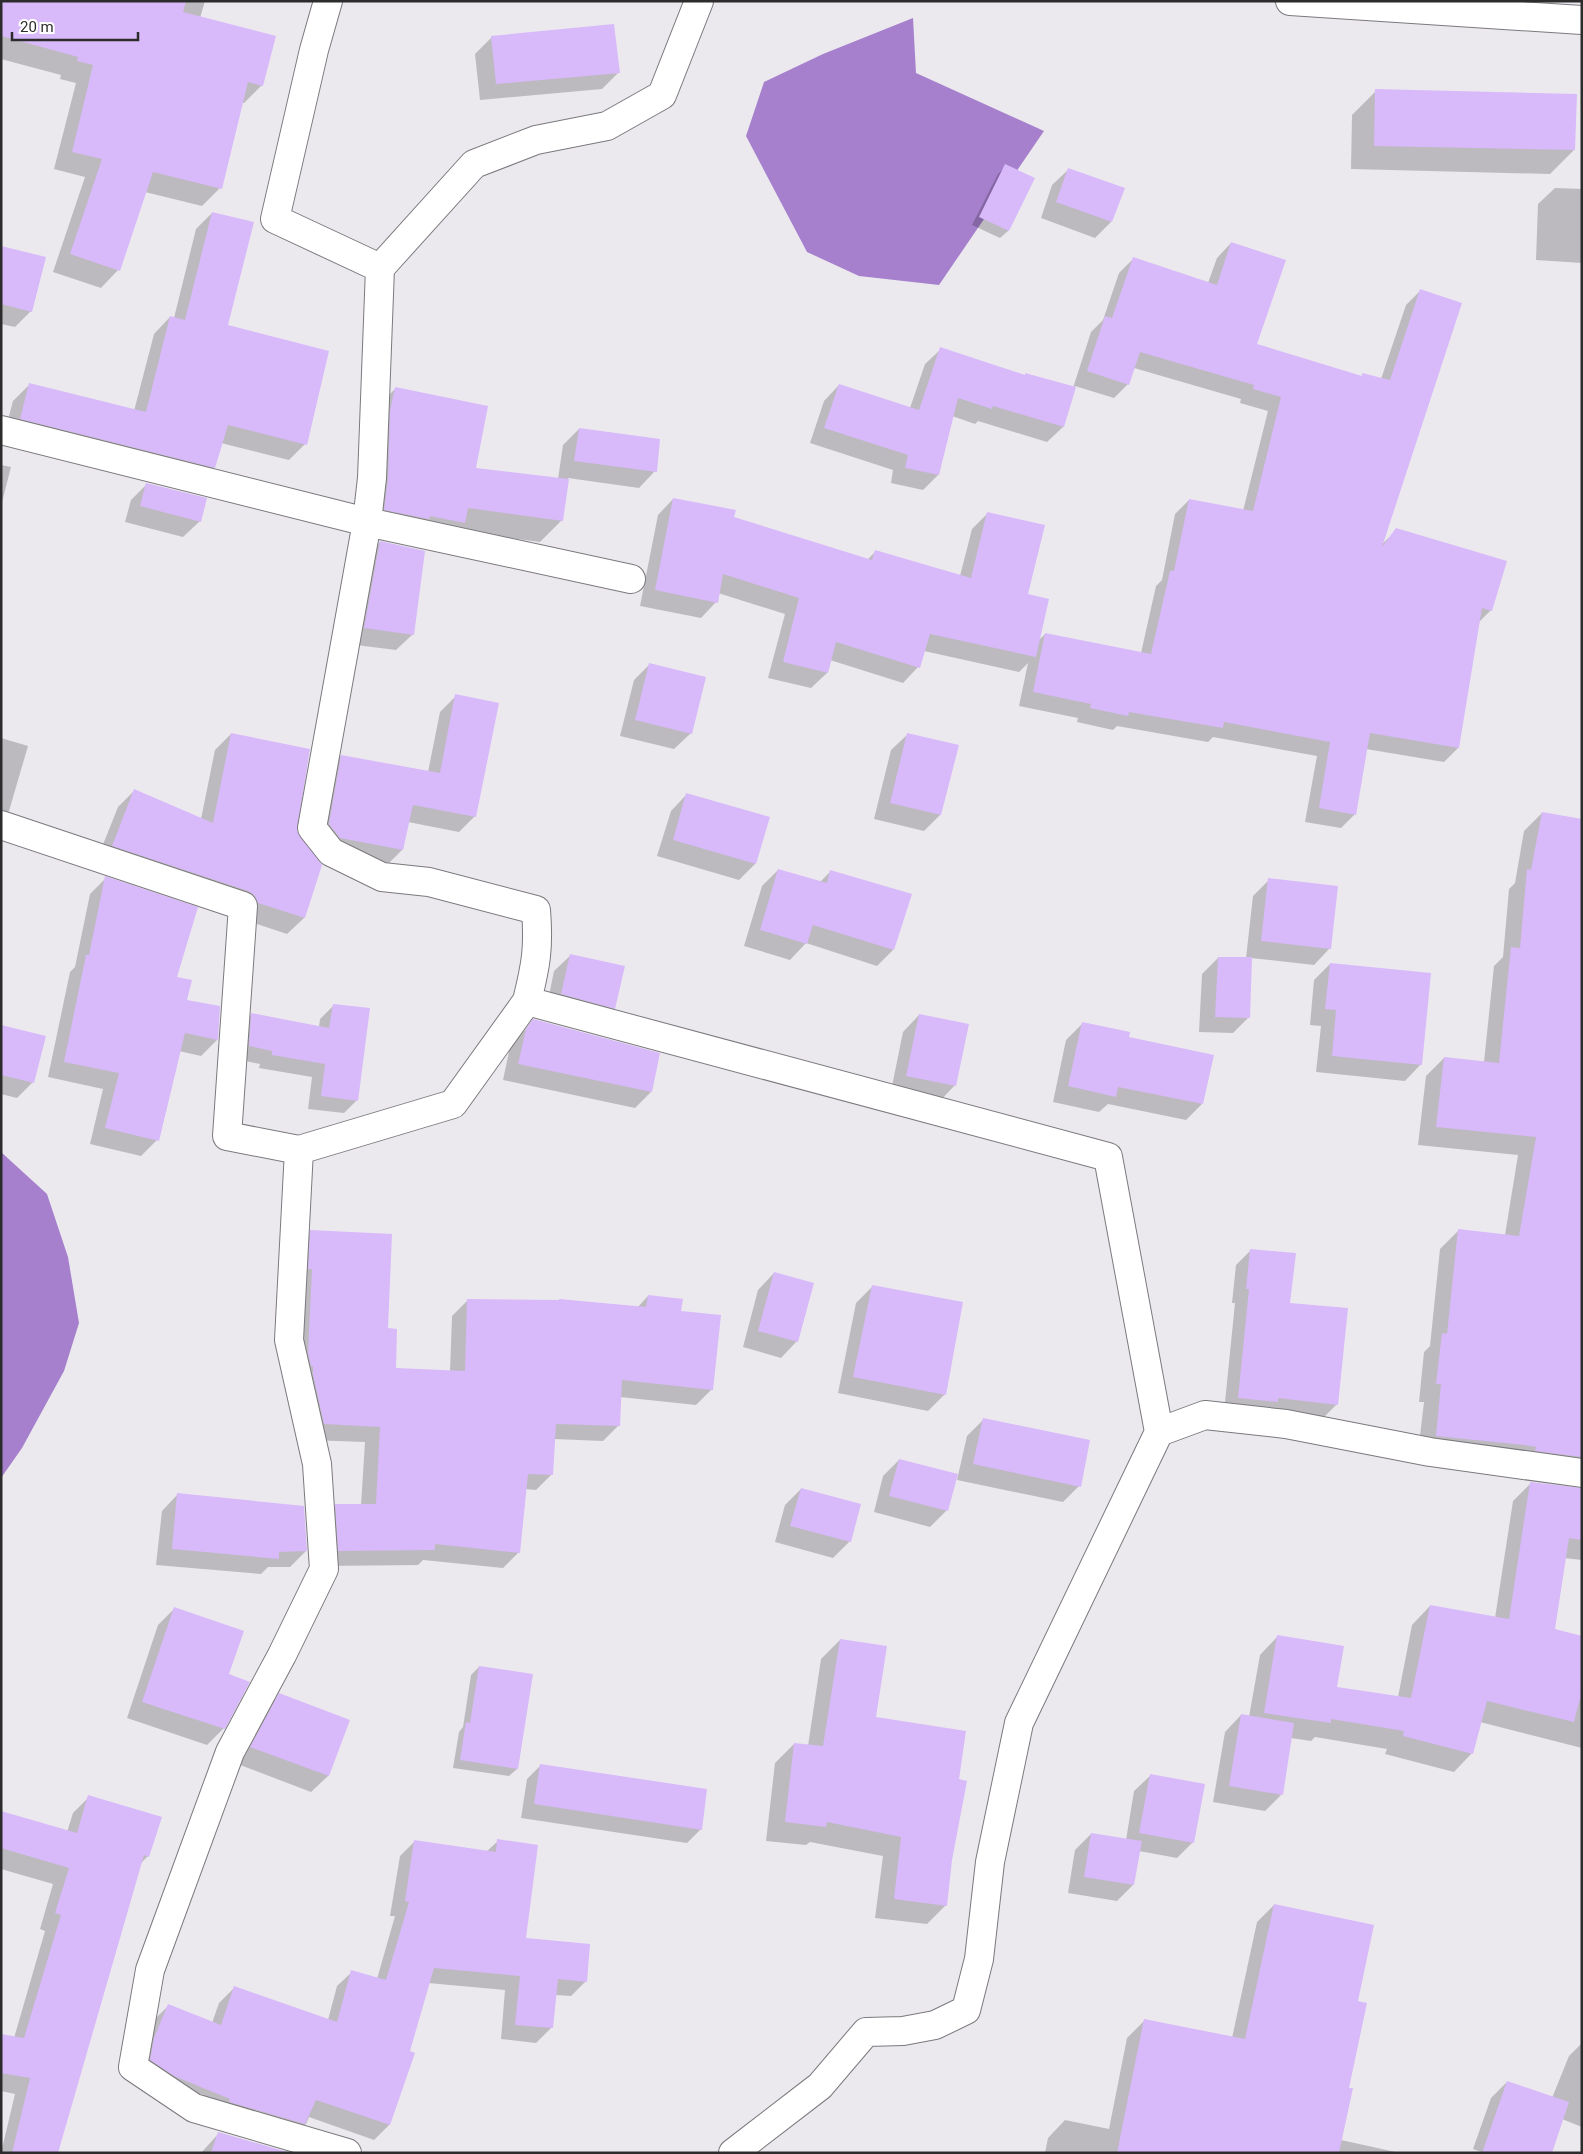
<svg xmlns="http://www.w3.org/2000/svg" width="1583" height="2154" font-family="Roboto,sans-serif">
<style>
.water{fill:#a680cd}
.shadow{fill:#0003}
.building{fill:#d8b9fa}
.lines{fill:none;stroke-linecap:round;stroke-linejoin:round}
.minor-casing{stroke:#7b797d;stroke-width:30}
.minor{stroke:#fff;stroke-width:28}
</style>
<rect width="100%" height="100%" fill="#ebe9ee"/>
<path class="water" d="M913 18 916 73 1044 131 939 285 859 276 807 252 746 136 764 82 823 54Z
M1 1152 47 1194 68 1257 79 1323 64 1371 22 1448 1 1478Z"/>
<path class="shadow" d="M1 1H205L200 18 262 85 244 103H242L220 188 202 206 145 192 118 270 101 288 53 272 85 177 54 169 76 83 60 79 61 75 1 59Z
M492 37 618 73 602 89 480 100 475 54Z
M1376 91 1574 150 1550 174 1351 169 1352 115Z
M1006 166 1033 179 1008 231 1000 238 972 225 998 174Z
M1069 169 1111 222 1095 238 1041 218 1052 185Z
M1555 188 1582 189V263L1536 260 1538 204Z
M212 213 227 326 305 444 289 460 221 443 214 467 198 483 4 435 13 401 29 385 134 411 154 334 170 317 174 318 196 229Z
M1231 243 1255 345 1361 377 1363 375 1381 379 1406 305 1420 291 1381 545 1397 530 1491 610 1478 623 1458 748 1444 762 1366 749 1355 814 1341 828 1305 822 1317 756 1213 737 1208 742 1117 726 1113 730 1077 722 1078 718 1019 706 1028 663 1019 672 924 651 918 667 903 683 830 660 827 673 811 688 768 678 785 614 718 593 716 602 701 618 640 606 658 515 673 499 867 560 876 551 960 576 972 529 988 513 1027 595 1038 641 1045 634 1141 653 1156 586 1162 580 1175 514 1189 500 1243 511 1268 411 1240 403 1241 399 1134 368 1128 384 1114 398 1075 386 1063 427 1047 442 978 421 975 424 952 416 938 475 923 490 891 483 893 470 810 443 824 401 839 385 910 408 925 364 941 349 1024 376 1026 374 1073 388 1091 332 1103 320 1119 273 1133 259 1208 283 1217 258Z
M1 247 31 311 15 327 1 324Z
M395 389 475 469 558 479 563 445 579 429 655 471 639 488 568 478 562 520 540 542 456 531H363L374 410Z
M1 465 11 467 1 506Z
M147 484 200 521 183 537 125 522 131 500Z
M380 542 413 634 396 650 348 644 364 558Z
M650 664 691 733 674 749 620 736 634 680Z
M456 696 475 816 459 832 408 822 402 850 386 866 324 854 325 772 341 756 428 772 440 712Z
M231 734 295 832 304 918 287 934 242 919 96 862 118 807 134 791 201 819 215 750Z
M908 734 940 815 924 831 874 819 891 750Z
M1 738 28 746 9 811 1 819Z
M687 794 768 818 755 864 739 880 657 856 671 811Z
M1542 813 1582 820V1471L1418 1453 1424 1402H1419L1424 1352 1430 1346 1440 1249 1458 1231 1505 1235 1518 1155 1418 1145 1426 1076 1444 1058 1484 1062 1494 966 1503 957 1509 889 1515 883 1524 831Z
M778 870 820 882 831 871 893 950 877 966 806 943 790 960 744 946 762 886Z
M106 878 176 978 185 1001 217 1040 201 1056 179 1051 157 1140 141 1156 90 1144 103 1089 48 1077 70 972 75 967 90 894Z
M1269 880 1330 948 1314 965 1251 958 1249 1017 1233 1033 1199 1032 1202 974 1218 958H1246L1253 896Z
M571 955 614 1008 598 1024 546 1010 554 971Z
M1330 964 1421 1064 1405 1081 1316 1072 1321 1026 1310 1025 1314 980Z
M333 1006 357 1100 344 1113 308 1109 312 1077 259 1068 260 1064 236 1059 239 1027 252 1014 319 1027 320 1019Z
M919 1015 955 1085 939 1102 891 1091 903 1032Z
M534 1020 651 1092 635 1108 503 1080 510 1047Z
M1082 1024 1127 1038 1202 1104 1186 1120 1108 1104 1099 1112 1053 1102 1066 1040Z
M1 1026 33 1082 17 1098 1 1094Z
M311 1232 387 1329 394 1369 450 1372 452 1316 468 1300 637 1308 648 1296 680 1312 712 1389 696 1405 620 1397 619 1425 603 1441 554 1439 552 1474 536 1490 525 1489 519 1552 503 1568 423 1560 418 1565 323 1566 320 1521 336 1505H361L365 1442 309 1440 295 1247Z
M1251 1250 1289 1304 1337 1404 1322 1419 1224 1412 1235 1303H1232L1236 1265Z
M774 1273 797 1341 781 1358 743 1347 758 1290Z
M872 1287 962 1303 944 1395 928 1411 838 1393 856 1303Z
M983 1420 1079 1486 1063 1502 957 1480 967 1436Z
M899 1460 956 1475 946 1511 930 1527 874 1512 883 1476Z
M1531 1483 1582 1489V1560L1564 1558 1554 1630 1582 1638V1748L1480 1722 1472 1753 1454 1772 1385 1754 1387 1749 1315 1737 1311 1741 1291 1738 1281 1795 1265 1811 1213 1802 1225 1732 1241 1715 1249 1717 1260 1655 1278 1636 1335 1688 1398 1697 1412 1625 1430 1606 1495 1618 1513 1501Z
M801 1489 850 1541 833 1558 775 1542 785 1505Z
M178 1494 306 1551 290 1567H268L261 1574 156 1565 162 1511Z
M174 1609 224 1728 207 1745 127 1718 158 1625Z
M840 1640 875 1718 957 1780 946 1905 927 1924 875 1918 883 1856 810 1842 806 1845 766 1841 775 1763 794 1744 808 1746 821 1659Z
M479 1667 517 1769 509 1776 453 1768 459 1732 463 1727 471 1675Z
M280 1695 348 1720 328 1776 311 1792 235 1763 263 1711Z
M541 1765 701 1829 687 1843 521 1818 527 1779Z
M1151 1775 1193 1842 1177 1858 1139 1851 1133 1885 1117 1901 1068 1893 1075 1850 1091 1834 1126 1840 1134 1791Z
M89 1797 148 1856 139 1865 57 2153H1L15 2094 1 2091V2035L14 2038 45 1931 40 1929 53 1884 1 1869V1813L67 1832 73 1813Z
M415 1841 486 1852 498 1841 524 1939 586 1981 571 1996 555 1995 551 2028 536 2043 501 2039 505 1990 428 1983 389 2125 374 2140 309 2117 306 2124 291 2139 136 2075 154 2020 169 2005 212 2023 219 2003 234 1988 328 2020 337 1986 352 1972 377 1979 395 1916H390L400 1856Z
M1274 1905 1356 2002 1341 2140 1400 2153H1045L1048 2138 1065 2120 1109 2129 1127 2038 1145 2020 1232 2038 1257 1922Z
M1582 2043V2127L1562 2119 1484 2153 1473 2149 1491 2098 1507 2082 1552 2098 1569 2056Z
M219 2133 286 2153H201Z"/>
<path class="building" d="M1 1H186L183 12 276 36 263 86 248 82 222 189 153 172 120 271 70 254 102 159 72 152 93 65 77 61 78 57 1 36Z
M614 24 620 73 496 84 491 36Z
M1375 89 1577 94 1575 150 1374 146Z
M1005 164 1035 178 1009 231 979 217Z
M1068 168 1125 188 1112 222 1056 202Z
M212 212 254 222 228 325 329 351 307 445 228 425 215 468 20 419 29 383 146 412 170 316 185 320Z
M1231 242 1286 260 1257 344 1362 376V373L1390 380 1420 289 1462 303 1382 547 1396 528 1507 561 1492 611 1482 608 1459 748 1370 733 1356 815 1319 808 1330 742 1224 722 1223 728 1129 712 1128 716 1090 708 1091 704 1033 692 1045 633 1151 654 1170 571H1174L1189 499 1253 511 1281 397 1253 389 1254 385 1140 352 1129 385 1087 371 1105 316 1112 318 1133 257 1217 285Z
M1 246 46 257 32 312 1 304Z
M940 347 1025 375V373L1076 387 1064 427 993 406 992 409 958 398 939 475 905 468 908 455 824 428 839 384 919 410Z
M395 387 488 406 476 468 569 479 563 521 468 508 465 523 430 516 429 519 384 510 388 479 390 411Z
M579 428 660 439 657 472 574 461Z
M146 483 207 498 201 522 140 506Z
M673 498 736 510 734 517 872 560 875 550 971 578 987 512 1045 525 1028 594 1049 599 1036 657 930 634 920 668 836 642 828 673 783 662 799 598 723 574 718 603 655 590Z
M380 541 425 551 414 635 364 628Z
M649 663 706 677 692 734 635 720Z
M455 694 499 703 476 817 413 805 403 850 340 838 329 824 341 755 440 773Z
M231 733 310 749 297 831 322 865 305 918 258 903 254 895 248 891 112 846 134 789 213 823Z
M907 733 959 745 941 815 890 803Z
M686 793 770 817 756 864 673 840Z
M1542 812 1582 819V1457L1535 1451 1536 1447 1524 1445 1436 1436 1441 1384H1436L1442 1333 1447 1334 1458 1229 1519 1236 1536 1137 1436 1127 1444 1057 1499 1063 1511 947 1520 948 1527 869 1531 870Z
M778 869 827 883 830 870 912 894 894 950 813 925 807 944 760 930Z
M105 876 198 907 177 977 192 980 187 1000 220 1006 218 1040 185 1033 159 1141 105 1128 119 1073 64 1062 86 955H89Z
M1268 878 1338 886 1331 949 1261 941Z
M570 954 625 966 615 1009 561 994Z
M1218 957H1252L1250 1018 1215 1017Z
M1330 963 1431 973 1422 1065 1332 1056 1336 1010 1325 1009Z
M333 1004 370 1008 358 1101 321 1096 325 1064 272 1055V1051L249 1046 251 1013 329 1028Z
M919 1014 969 1024 956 1086 906 1076Z
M533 1019 660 1053 652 1092 518 1064 526 1029Z
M1082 1022 1130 1032 1129 1037 1214 1055 1203 1104 1118 1087 1116 1097 1068 1086Z
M1 1025 46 1036 34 1083 1 1075Z
M310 1230 392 1234 388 1328 397 1329 396 1368 465 1371 467 1299 559 1300V1299L646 1307 648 1295 683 1299 681 1311 721 1315 713 1390 622 1380 620 1426 556 1424 553 1475 528 1474 520 1553 435 1544V1550L338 1551 335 1504H376L380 1427 324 1424 313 1374V1366H311L308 1353 312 1269H308Z
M1250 1249 1296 1253 1290 1303 1348 1308 1338 1405 1278 1398V1402L1238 1398 1249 1289H1246Z
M774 1272 814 1283 798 1342 758 1331Z
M872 1285 963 1302 946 1395 853 1377Z
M983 1418 1090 1440 1081 1487 973 1464Z
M899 1459 958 1474 948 1511 889 1496Z
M1530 1482 1582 1488V1540L1569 1538 1555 1629 1582 1636V1691L1574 1722 1487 1701 1473 1754 1403 1736 1404 1731 1331 1719V1723L1264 1713 1277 1635 1344 1646 1337 1687 1411 1698 1430 1605 1509 1619Z
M801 1488 861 1504 851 1542 790 1526Z
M177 1493 304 1506 307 1551 279 1552V1559L172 1549Z
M174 1607 244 1631 229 1674 250 1682 225 1729 142 1702Z
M840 1639 887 1646 876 1717 966 1731 959 1779 967 1781 952 1860 947 1906 894 1899 901 1837 827 1822 826 1827 785 1822 794 1743 823 1746Z
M479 1666 533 1674 518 1769 460 1760 466 1722 470 1723Z
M279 1693 350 1720 329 1776 250 1747Z
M1241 1714 1294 1723 1283 1795 1229 1786Z
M540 1764 707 1789 702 1830 534 1804Z
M1150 1774 1205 1784 1194 1843 1139 1833Z
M88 1795 162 1817 149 1857 144 1855 58 2153H12L30 2078 1 2073V2034L24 2038 61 1915 55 1913 69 1868 1 1848V1811L77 1833Z
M1091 1833 1142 1841 1134 1885 1084 1877Z
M497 1839 538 1845 526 1938 590 1944 587 1982 558 1979 553 2028 515 2025 520 1976 434 1968 410 2051 415 2053 390 2125 316 2100 305 2124 229 2102 230 2099 174 2076 150 2060 154 2038 168 2004 221 2025 234 1986 337 2022 351 1970 386 1980 409 1902 405 1901 414 1840 496 1852Z
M1274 1904 1374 1925 1358 2001 1367 2003 1349 2088H1353L1339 2153H1117L1144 2019 1245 2039Z
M1507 2081 1569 2102 1552 2153H1482Z
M218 2132 291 2153H211Z"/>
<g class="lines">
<g class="minor-casing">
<path id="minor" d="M328 1 314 50 275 219 380 268
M699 1 662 95 607 126 536 140 474 164 380 268 372 478 367 522 312 828 331 852 382 877 429 882 536 910C539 947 536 965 527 1001L1108 1157 1159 1432
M1290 1 1582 20
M1 430 367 522 631 579
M1 825 243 906 227 1136 299 1150
M347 2153 194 2108 133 2067 150 1970 230 1752 282 1655 324 1569 317 1464 289 1340 299 1150 453 1104 527 1001
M733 2153 820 2086 866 2032 903 2031 935 2025 966 2010 979 1959 990 1862 1019 1723 1159 1432 1205 1415 1286 1424 1430 1452 1582 1473"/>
</g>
<use href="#minor" class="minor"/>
</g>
<rect width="1583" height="2154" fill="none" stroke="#2c2c2d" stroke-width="5"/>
<path d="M12 32v8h126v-8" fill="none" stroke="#2c2c2d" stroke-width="2.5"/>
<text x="20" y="32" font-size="15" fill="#2c2c2d" stroke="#ffffff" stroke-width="4" paint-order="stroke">20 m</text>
</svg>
